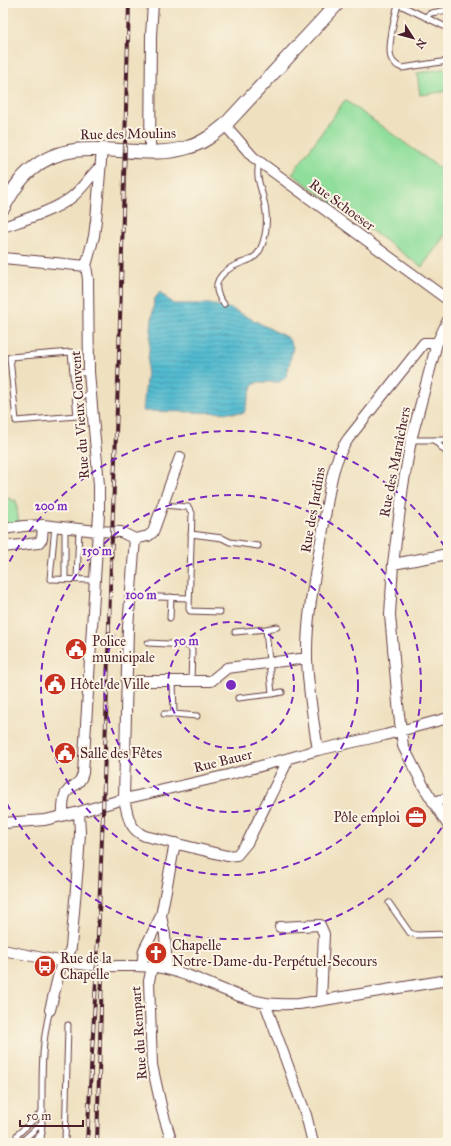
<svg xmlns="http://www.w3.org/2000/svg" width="451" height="1146" font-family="'IM FELL Great Primer',serif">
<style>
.green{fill:#90de9b;stroke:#6d7e63}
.water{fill:url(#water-rules);stroke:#4e6d7e}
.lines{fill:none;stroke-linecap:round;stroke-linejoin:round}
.lane-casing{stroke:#633c41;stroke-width:7}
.street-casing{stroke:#633c41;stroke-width:12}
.secondary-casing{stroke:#633c41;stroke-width:15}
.lane{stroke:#fff;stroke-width:5}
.street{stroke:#fff;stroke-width:10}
.secondary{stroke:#fff;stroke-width:13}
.rail-casing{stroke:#4a1f2b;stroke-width:4}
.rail{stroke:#fcf5e5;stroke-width:2.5;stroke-dasharray:8;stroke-linecap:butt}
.ring{fill:none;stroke:#7b2cbf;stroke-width:2;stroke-dasharray:7 5}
.labels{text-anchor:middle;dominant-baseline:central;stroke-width:4;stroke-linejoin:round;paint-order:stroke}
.street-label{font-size:14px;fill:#4a1f2b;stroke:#fcf5e5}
.poi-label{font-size:14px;fill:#4a1f2b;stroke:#fcf5e5;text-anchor:start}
.centre{fill:#7b2cbf;stroke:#fcf5e5;stroke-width:2}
.ring-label{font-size:12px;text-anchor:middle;font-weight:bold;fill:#7b2cbf;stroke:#fcf5e5;stroke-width:4;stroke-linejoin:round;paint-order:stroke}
</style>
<defs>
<pattern id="water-rules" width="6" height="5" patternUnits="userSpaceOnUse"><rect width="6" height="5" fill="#52bbd0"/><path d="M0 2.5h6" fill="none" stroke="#4697a9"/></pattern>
</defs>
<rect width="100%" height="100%" fill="#fcf5e5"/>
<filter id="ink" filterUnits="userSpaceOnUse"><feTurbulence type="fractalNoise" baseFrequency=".025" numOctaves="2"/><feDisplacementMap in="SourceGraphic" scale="8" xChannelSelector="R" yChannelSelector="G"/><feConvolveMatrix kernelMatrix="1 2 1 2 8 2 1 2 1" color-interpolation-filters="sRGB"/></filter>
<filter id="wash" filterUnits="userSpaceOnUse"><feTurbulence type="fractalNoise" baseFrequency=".012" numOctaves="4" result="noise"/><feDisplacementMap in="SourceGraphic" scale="16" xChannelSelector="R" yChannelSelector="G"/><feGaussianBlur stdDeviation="0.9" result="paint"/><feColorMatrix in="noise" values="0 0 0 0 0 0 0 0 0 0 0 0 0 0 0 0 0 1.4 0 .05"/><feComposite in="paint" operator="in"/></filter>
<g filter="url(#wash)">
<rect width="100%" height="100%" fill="#efe1c0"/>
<path class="green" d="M448 68V91L420 95 417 73Z
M345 100 448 174V231L422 267 292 174Z
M11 498 12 501 16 500 19 526 3 527V500Z"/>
<path class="water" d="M160 292 173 304H210L232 309 288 338 293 347 287 375 280 382H258L252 386 244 413 143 411 154 300Z"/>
</g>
<g filter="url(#ink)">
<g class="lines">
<g class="lane-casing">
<path id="lane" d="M396 3 448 28
M398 4C395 16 387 46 391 58 393 63 397 66 402 68L448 61
M425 17 431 13 448 10
M224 304C212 289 215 277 232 267 242 261 254 262 260 250 268 233 268 215 263 197 259 181 256 178 259 161
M71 352 77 416 16 421 10 357Z
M73 374 89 372
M75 397 91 395
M411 440H448
M434 440 448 454
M162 505 188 507 192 513 189 609 190 611 220 612
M55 526 50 579 94 580
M191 534 222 538 230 542 258 546
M65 579V528
M77 579 79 529
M158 597 189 598
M170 618 171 597
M266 629 277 627
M235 632 266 629 272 694 238 698
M148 643 188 645 192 650 191 681
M173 681 174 714 197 716
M272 694 282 692
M164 714H174
M389 903 410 933 417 935 448 934
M17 1143V1135L43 1111
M20 1143 42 1123
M31 1143 42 1133
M41 1143C44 1099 38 1053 50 1010
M65 1143 68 1025"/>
</g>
<g class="street-casing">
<path id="street" d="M225 125 253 157 448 300
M150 152 151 36 153 3
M3 227C23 220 56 210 72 197 83 188 90 176 100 167
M3 258 86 266
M448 320 437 343 411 440 403 486 393 564 390 615 399 714 403 746 424 787 448 825
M3 529 24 526 43 525 97 531 121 532 135 539 128 627 124 799C128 815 128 829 145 836L227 856 237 855 247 843 289 758
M135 539 148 536 153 532 180 457
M3 547 38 543 42 539 43 525
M393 564 448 554
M127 689 138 681H211L227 668 307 658
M318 750C313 720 308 689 307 659 306 613 317 567 324 523 329 494 331 463 348 439L424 343H437
M433 802 448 798
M62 816C64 809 62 799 66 793 72 784 80 786 83 773L99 514V485L89 372 88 279 86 266 94 236 96 220 102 149
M3 823 45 820 79 812 124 799 228 775 318 750 385 735 448 718
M161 916 165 935 167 969
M280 927 320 925 324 934 321 1000
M3 950C35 957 67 963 99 966 120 967 141 964 162 968 198 975 230 997 266 1003 277 1005 288 1004 299 1004L448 980
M67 961 71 947 78 865 80 833 79 812
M142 966 144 950 161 916 175 843
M152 967 149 981 152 1065 162 1110 172 1143
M265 1003 306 1115 313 1143
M50 1010 62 961"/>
</g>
<g class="secondary-casing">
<path id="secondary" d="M3 208C11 194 19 179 32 169 77 130 139 164 189 147 203 143 214 134 225 125L338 3"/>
</g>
<use href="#lane" class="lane"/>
<use href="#street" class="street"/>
<use href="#secondary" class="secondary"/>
<g class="rail-casing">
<path id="rail" d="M87 1143 97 962 103 813 111 563 119 355 129 3
M97 1143 102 973"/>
</g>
<use href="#rail" class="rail"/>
</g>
</g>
<g class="ring">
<circle cx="231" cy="685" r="63"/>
<circle cx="231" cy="685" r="127"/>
<circle cx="231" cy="685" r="190"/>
<path d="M448 818A254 254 0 0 1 4 798M4 572A254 254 0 0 1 448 552"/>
</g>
<defs>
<g id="civic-disc" transform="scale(1.15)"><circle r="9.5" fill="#c8321e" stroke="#fcf5e5"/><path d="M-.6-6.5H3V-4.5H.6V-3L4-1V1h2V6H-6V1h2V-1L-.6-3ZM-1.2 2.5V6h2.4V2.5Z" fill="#fff"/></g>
<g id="office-disc" transform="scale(1.15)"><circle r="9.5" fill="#c8321e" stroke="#fcf5e5"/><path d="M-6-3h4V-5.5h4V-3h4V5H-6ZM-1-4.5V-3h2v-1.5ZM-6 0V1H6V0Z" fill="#fff"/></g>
<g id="church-disc" transform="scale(1.15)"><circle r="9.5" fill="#c8321e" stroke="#fcf5e5"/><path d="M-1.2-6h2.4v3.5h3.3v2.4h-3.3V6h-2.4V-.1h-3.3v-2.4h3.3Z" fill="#fff"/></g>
<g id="bus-disc" transform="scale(1.15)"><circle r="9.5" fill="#c8321e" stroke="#fcf5e5"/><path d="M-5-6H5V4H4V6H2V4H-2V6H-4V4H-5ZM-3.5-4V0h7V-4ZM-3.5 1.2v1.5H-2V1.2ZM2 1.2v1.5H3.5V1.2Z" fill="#fff"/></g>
</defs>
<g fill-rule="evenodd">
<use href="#civic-disc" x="76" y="649"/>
<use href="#civic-disc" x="55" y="684"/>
<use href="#civic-disc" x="65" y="753"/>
<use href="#office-disc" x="416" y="817"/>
<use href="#church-disc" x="156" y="953"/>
<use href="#bus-disc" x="45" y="966"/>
</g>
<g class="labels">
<g class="street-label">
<text transform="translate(128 134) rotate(-1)">Rue des Moulins</text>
<text transform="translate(342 205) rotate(36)">Rue Schoeser</text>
<text transform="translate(80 415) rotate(-94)">Rue du Vieux Couvent</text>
<text transform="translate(395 462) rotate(-79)">Rue des Maraîchers</text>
<text transform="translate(313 510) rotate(-80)">Rue des Jardins</text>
<text transform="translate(223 761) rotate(-14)">Rue Bauer</text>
<text transform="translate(139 1033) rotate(-94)">Rue du Rempart</text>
</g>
<g class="poi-label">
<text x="92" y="641">Police<tspan x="92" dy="16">municipale</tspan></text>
<text x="70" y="684">Hôtel de Ville</text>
<text x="80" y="753">Salle des Fêtes</text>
<text x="400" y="817" text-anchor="end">Pôle emploi</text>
<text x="172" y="945">Chapelle<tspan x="172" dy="16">Notre-Dame-du-Perpétuel-Secours</tspan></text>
<text x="60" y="958">Rue de la<tspan x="60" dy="16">Chapelle</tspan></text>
</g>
</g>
<circle cx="231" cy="685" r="6" class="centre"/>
<g class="ring-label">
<text x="51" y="510">200 m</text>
<text x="97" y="555">150 m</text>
<text x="141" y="599">100 m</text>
<text x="186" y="645">50 m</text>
</g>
<rect width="451" height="1146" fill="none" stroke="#fcf5e5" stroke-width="16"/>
<g transform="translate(413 38) rotate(126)" stroke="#fcf5e5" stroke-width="3" paint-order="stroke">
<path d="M0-3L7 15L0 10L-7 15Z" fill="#4a1f2b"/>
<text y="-6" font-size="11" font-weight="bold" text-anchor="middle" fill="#4a1f2b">N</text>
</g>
<path d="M20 1120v6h63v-6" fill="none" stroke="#4a1f2b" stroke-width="2"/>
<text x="26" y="1120" font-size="12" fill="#4a1f2b" stroke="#fcf5e5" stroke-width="3" paint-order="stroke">50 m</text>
</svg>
